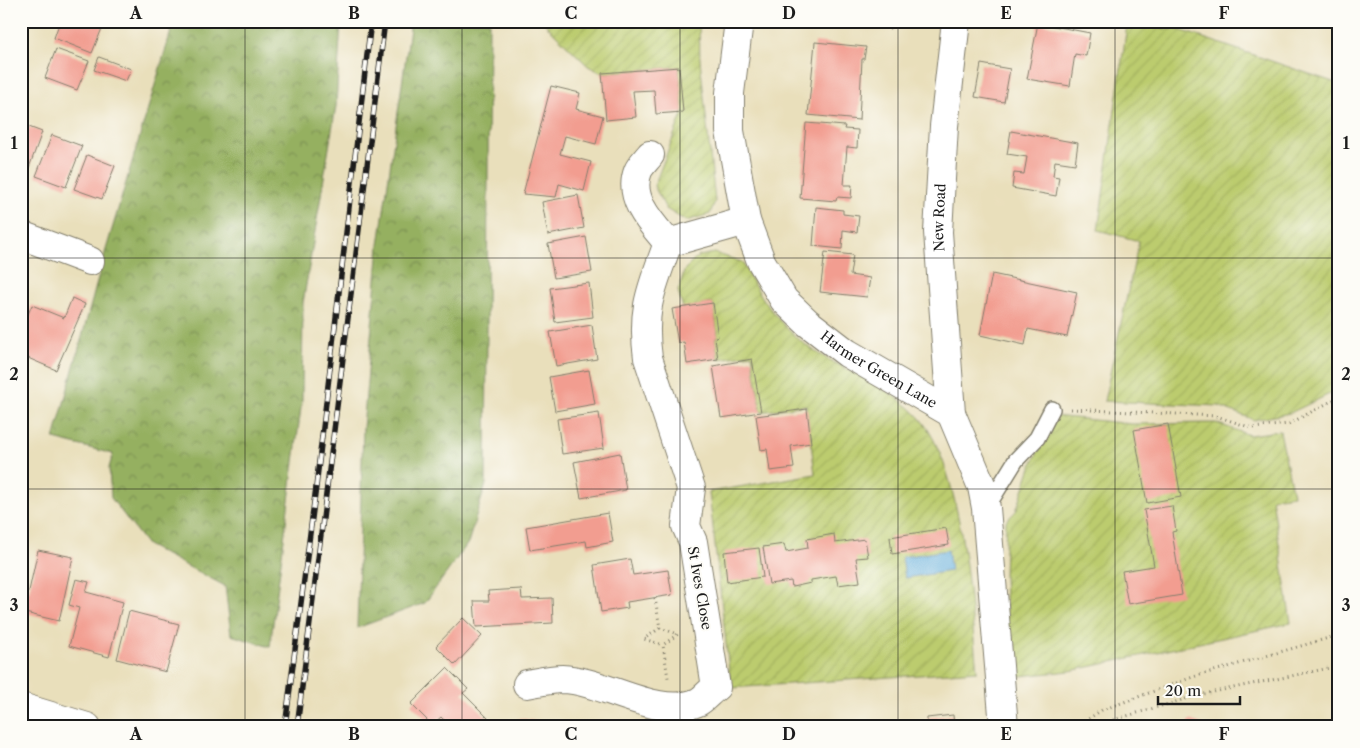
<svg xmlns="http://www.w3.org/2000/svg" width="1360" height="748" font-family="'Libre Caslon Text',serif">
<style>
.forest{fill:url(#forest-crowns);stroke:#58663e}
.garden{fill:url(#garden-furrows);stroke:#6c7445}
.water{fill:#65afdd;stroke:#40667c}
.building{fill:#f29d90}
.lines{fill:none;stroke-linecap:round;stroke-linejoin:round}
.service-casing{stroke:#827e6c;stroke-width:18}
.minor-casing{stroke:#827e6c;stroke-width:30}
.tertiary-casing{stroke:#827e6c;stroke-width:30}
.path{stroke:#827e6c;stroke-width:3;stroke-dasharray:1 4;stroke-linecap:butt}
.service{stroke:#fff;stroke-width:15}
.minor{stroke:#fff;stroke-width:28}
.tertiary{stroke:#fff;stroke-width:28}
.rail-casing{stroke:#1c1c1c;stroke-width:5.5}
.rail{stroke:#fdfcf7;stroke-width:4;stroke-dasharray:11;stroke-linecap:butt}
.grid{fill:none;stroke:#1c1c1c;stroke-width:1;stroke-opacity:0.55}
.labels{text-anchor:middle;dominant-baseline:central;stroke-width:4;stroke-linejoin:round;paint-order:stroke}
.street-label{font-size:14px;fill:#1c1c1c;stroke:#fdfcf7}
.neatline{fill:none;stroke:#1c1c1c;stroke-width:2}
.grid-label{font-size:16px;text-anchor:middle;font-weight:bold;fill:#1c1c1c}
</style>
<defs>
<pattern id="forest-crowns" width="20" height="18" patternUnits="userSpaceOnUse" patternTransform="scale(1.25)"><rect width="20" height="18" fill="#95b061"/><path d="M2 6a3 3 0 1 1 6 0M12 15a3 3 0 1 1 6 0" fill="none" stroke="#798e4f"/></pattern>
<pattern id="garden-furrows" width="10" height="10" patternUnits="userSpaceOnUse" patternTransform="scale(1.25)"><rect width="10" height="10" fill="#bccc6e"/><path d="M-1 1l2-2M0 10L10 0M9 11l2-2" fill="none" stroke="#a1af5f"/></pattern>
</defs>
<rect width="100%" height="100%" fill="#fdfcf7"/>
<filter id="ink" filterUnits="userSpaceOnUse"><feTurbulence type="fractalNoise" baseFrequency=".02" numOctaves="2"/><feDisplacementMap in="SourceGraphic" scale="10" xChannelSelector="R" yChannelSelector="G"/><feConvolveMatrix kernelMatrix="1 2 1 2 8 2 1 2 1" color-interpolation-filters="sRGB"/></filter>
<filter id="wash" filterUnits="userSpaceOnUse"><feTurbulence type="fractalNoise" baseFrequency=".0096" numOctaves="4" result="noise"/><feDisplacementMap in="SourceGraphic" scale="20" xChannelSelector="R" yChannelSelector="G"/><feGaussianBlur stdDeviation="1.12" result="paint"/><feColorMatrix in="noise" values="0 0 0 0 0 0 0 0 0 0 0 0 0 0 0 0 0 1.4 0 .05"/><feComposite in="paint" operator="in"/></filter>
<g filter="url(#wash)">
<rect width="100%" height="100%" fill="#e9dfbb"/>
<path class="forest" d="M174 21H341L336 106 303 303 302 400 270 647 231 635 225 586 147 545 111 498 109 468 113 454 54 439 105 253Z
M411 21H489L486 484 468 543 425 603 357 628 363 428 379 245Z"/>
<path class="garden" d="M542 21H699L700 59 715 201 710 214 686 221 666 209 654 186 683 112 679 67 602 73 588 66Z
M1127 25 1180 30 1339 84 1338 390 1290 413 1254 420 1219 406 1104 401 1139 241 1098 230Z
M715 253 742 262C758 293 777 324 806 345 840 370 884 382 915 413 963 460 970 604 977 671L731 688 709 492 815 474 806 405 761 412 752 354 718 359 715 338 718 337 713 303 683 308 678 291 685 269 699 256Z
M1055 416 1132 424 1216 423 1249 435 1280 431 1293 495 1272 498 1291 623 1070 671 1010 677 1004 577 1006 521 1016 511 1032 464Z"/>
<path class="water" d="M948 550 951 571 905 578 902 557Z"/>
<g id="blocks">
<path class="building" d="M60 21H105L92 53 54 38Z
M856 21H892L890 29Z
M1038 23 1090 33 1086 56 1075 54 1070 86 1027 79Z
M815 42 866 47 864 59H862L859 120 808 115Z
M56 49 89 61 77 90 45 78Z
M99 57 131 69 126 81 94 70Z
M981 64 1010 69 1004 102 975 97Z
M679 67 683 112 656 114 654 90 633 91 636 117 606 120 602 73Z
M551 86 580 93 576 109 603 116 596 144 565 136 560 154 591 162 584 191 559 184 556 197 523 194Z
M806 123 845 126 844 129 858 130 857 148 847 147 844 185H852L851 198 837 197 836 201 800 198Z
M21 124 42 132 26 176 21 174Z
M1011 131 1078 143 1075 164 1055 161 1053 176 1059 177 1056 196 1012 188 1014 173 1024 174 1027 157 1007 154Z
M52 135 82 146 66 187 36 176Z
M87 155 115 166 102 199 74 189Z
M578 195 584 228 548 235 542 202Z
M816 207 843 210V214L859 216 857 232 843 230 842 249 813 246Z
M586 237 592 272 554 278 548 244Z
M825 252 853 255 850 275 870 278 867 297 820 292Z
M992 274 1077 292 1067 337 1028 329 1025 345 980 335Z
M589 283 593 317 555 322 550 288Z
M72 298 85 304 56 370 21 355V330L32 305 64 318Z
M713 303 718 337 715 338 718 359 687 364 684 342 678 343 672 309Z
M592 325 597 359 556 366 550 332Z
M752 359 761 412 721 418 713 366Z
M589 370 595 404 555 411 549 377Z
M807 409 811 443 791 446 794 468 770 471 767 449 761 450 756 416Z
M599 413 604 448 562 454 557 419Z
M1168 424 1181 497 1147 503 1134 430Z
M620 453 626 490 581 498 574 462Z
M1172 506 1176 531 1172 532 1182 595 1128 604 1122 571 1154 566 1144 510Z
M608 513 613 542 587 547 586 541 530 550 526 527Z
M946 528 949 545 892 554 890 537Z
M834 534 835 543 865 539 868 557 856 558 860 582 838 585 836 576 811 580V583L792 587 791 581 769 584 763 547 784 544 786 552 808 548 807 539Z
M759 548 763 577 727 582 724 552Z
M38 550 73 557 59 621 25 613 21 626V590L29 591Z
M630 559 633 575 668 570 672 595 627 602 628 608 601 612 594 565Z
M76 579 89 582 86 592 123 602 109 657 69 646 79 608 69 605Z
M521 589 522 599 552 598 553 623 476 627 474 601H489L488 591Z
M129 611 179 624 166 672 117 659Z
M463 618 482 636 455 665 436 646Z
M447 668 468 689 463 693 491 721 485 727H451L441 717 432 725 411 704Z
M953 715 954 727H904L927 723V718Z
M520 718 556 726V727H505Z
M1189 720 1208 726V727H1187Z"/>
</g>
</g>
<g filter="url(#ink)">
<use href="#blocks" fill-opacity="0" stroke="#827e6c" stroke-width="1"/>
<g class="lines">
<g class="service-casing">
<path id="service" d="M987 507 1016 460 1037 438 1052 409"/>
</g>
<g class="minor-casing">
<path id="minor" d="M21 235 90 261
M668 243 746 221
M527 684C538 682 551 679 562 679 604 680 658 720 698 702 704 699 710 691 716 687L693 542 686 526 691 488 648 358C641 308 652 288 668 243 652 224 627 199 638 171 640 166 646 160 650 155"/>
</g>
<g class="tertiary-casing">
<g id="tertiary">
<path id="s1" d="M739 21 730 93V131L746 221 761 261 784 300 808 323 847 353 951 413 982 487 986 508 1004 727"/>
<path id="s2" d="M951 413 938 232 944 126 956 21"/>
<path d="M21 707 87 727"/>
</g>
</g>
<path class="path" d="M1071 409 1216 416 1252 428 1289 424 1339 397
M655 598 660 628 678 634 663 645 668 678
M660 628 644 639 663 645
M1076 727 1102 710 1193 677 1339 635
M1089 727 1199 695 1339 666"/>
<use href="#service" class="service"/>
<use href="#minor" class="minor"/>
<use href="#tertiary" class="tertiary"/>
<g class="rail-casing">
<path id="rail" d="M285 727 316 487 371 21
M297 727 385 21"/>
</g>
<use href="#rail" class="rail"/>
</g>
</g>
<path class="grid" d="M245 21V727M462 21V727M680 21V727M898 21V727M1115 21V727M21 258H1339M21 489H1339"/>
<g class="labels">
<g class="street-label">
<text stroke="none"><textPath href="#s2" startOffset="196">New Road</textPath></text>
<text stroke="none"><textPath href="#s1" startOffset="408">Harmer Green Lane</textPath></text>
<text transform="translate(700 588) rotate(80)">St Ives Close</text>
</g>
</g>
<rect width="1360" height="748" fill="none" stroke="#fdfcf7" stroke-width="55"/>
<path d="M1158 696v8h82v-8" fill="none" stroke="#1c1c1c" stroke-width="2.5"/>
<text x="1165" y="696" font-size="15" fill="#1c1c1c" stroke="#fdfcf7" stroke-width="4" paint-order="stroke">20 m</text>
<rect x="28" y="28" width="1304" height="692" class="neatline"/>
<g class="grid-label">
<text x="136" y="19">A</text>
<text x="354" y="19">B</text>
<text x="571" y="19">C</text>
<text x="789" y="19">D</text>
<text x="1006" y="19">E</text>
<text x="1224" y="19">F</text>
<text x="14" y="149">1</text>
<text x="1346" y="149">1</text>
<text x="14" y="380">2</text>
<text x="1346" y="380">2</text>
<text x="14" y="611">3</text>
<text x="1346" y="611">3</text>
<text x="136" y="740">A</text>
<text x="354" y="740">B</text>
<text x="571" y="740">C</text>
<text x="789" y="740">D</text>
<text x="1006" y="740">E</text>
<text x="1224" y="740">F</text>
</g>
</svg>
